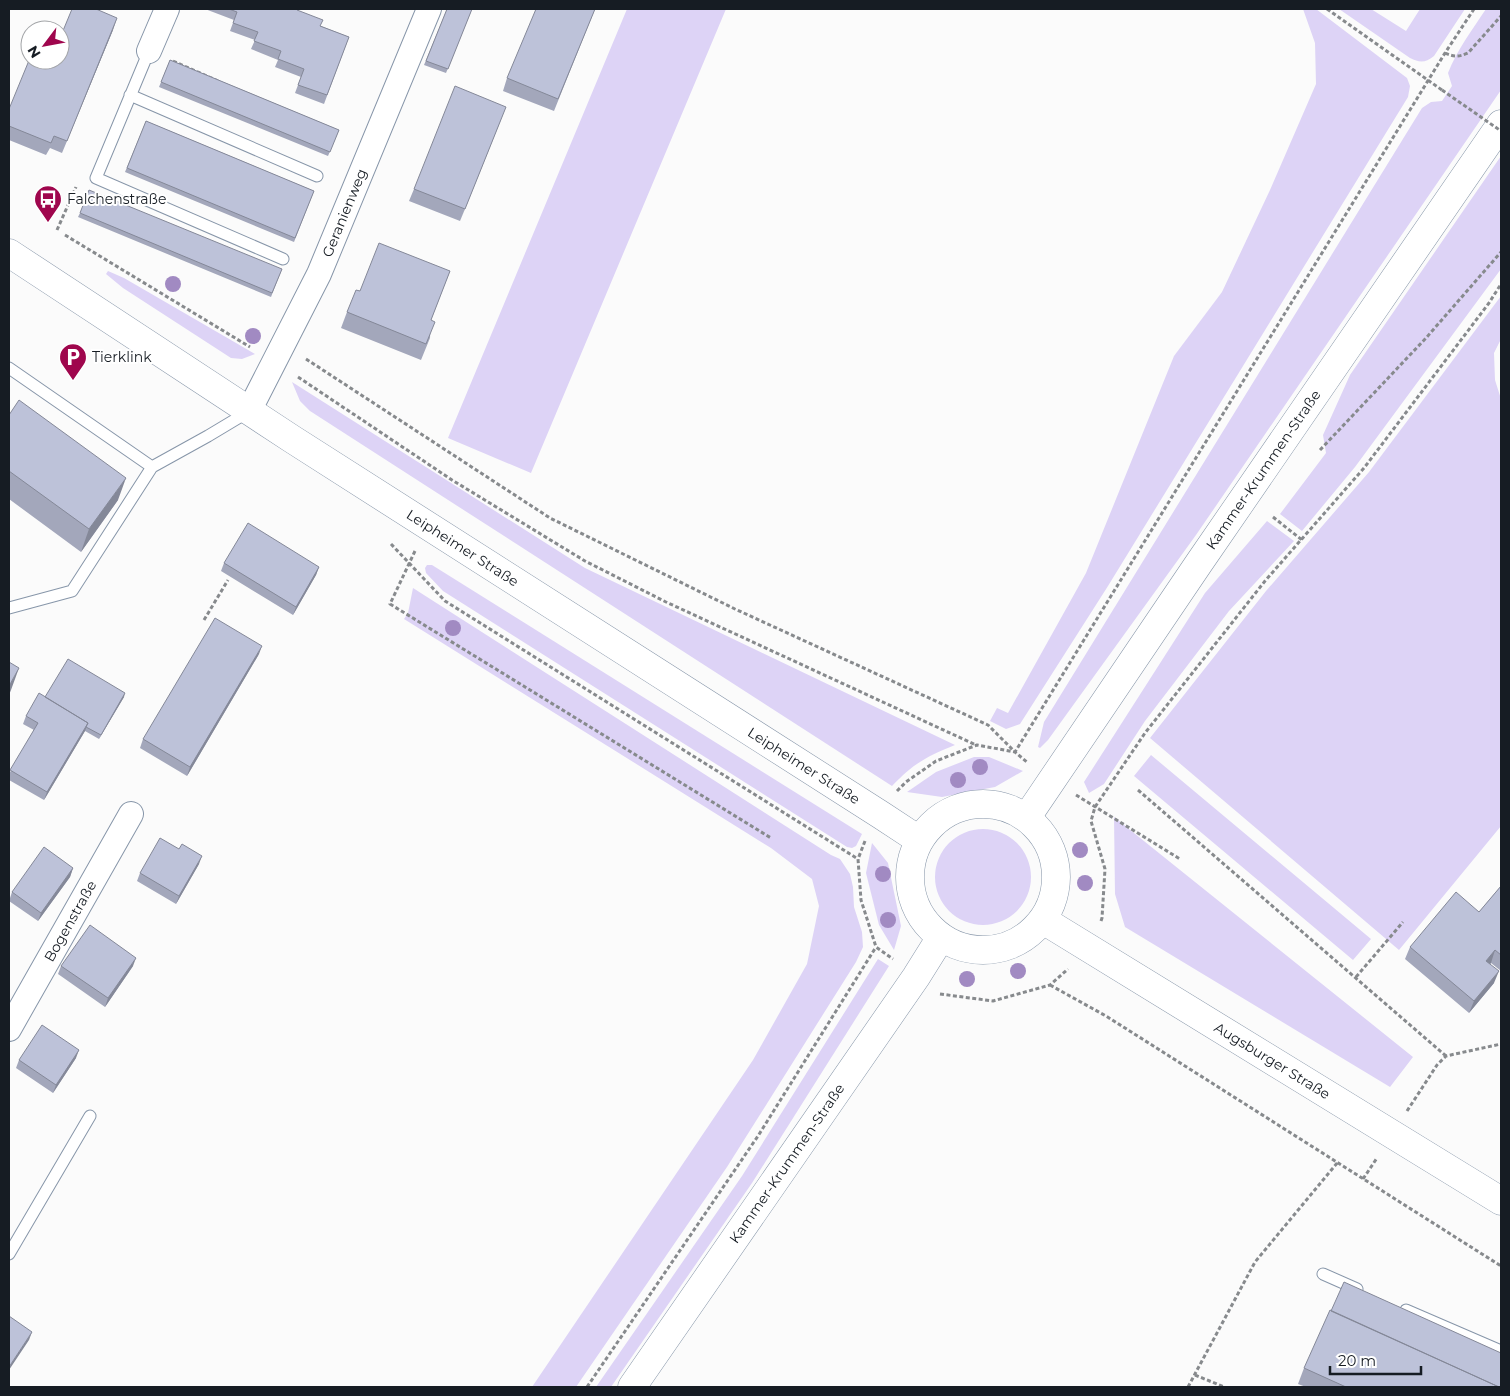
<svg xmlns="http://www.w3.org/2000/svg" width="1510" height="1396" font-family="Montserrat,sans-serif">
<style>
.green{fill:#ddd3f6}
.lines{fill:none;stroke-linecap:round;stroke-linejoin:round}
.lane-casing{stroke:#8796a9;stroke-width:13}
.street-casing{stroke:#8796a9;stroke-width:26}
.secondary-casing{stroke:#8796a9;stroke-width:29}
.path{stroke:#878a8d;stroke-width:3;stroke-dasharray:4 2.5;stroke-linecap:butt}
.lane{stroke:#fff;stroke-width:11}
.street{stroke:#fff;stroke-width:24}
.secondary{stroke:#fff;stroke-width:28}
.path-bridge{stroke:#878a8d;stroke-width:3;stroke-dasharray:4 2.5;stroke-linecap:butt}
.tree{fill:#a18ac2}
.wall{fill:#a3a7bb}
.shaded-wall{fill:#848898}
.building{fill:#bdc2d9;stroke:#848898}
.labels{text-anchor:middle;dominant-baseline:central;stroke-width:4;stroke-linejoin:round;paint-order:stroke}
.poi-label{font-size:14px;fill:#161c23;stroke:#fff;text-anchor:start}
.street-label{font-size:14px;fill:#161c23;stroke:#fff}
</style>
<rect width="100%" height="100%" fill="#fbfbfb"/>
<path class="green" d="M627 9H726L531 473 448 438Z
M1303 9H1316L1407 78 1410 86 1408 97 1108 586 1020 724 1006 729 990 721 997 708 1008 713 1086 573 1174 356 1222 292 1270 190 1316 84 1315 43Z
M1339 9H1371L1406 31 1420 9H1465L1434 56C1425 63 1420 63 1410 58Z
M1486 9H1501V90L1196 535 1048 740 1040 748 1038 747 1044 722 1422 108 1431 102 1442 101 1452 86 1448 73C1457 50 1472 30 1486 9Z
M1501 156V269L1355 467 1302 531 1280 514 1326 453 1323 435 1350 375Z
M108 271 124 278 255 354 242 359 231 358 123 288 106 274Z
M1501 296V339L1494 353 1495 380 1501 399V826L1399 950 1150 738 1266 591 1369 472Z
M292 382 585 568 955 745C926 757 914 763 892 786L310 411 300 401Z
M1267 521 1294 541 1229 611 1145 721 1104 784 1089 793 1084 782 1205 593Z
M427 565H432L862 834 856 846 852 848 847 847 443 591 426 573 425 568Z
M413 588 831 855 840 859 850 874 853 887 854 907 862 932 863 947 856 962 727 1167 576 1387H532L753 1060 807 964 819 906 812 879 771 848 404 619 408 613Z
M1151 755 1371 939 1353 960 1134 776Z
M974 757H989L1023 771 995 787 942 797 907 792 936 772Z
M1114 817 1413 1057 1390 1087 1125 927 1115 894Z
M935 877a48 48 0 1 1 96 0a48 48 0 1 1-96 0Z
M872 843 888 863 901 926 894 950 879 925 866 873Z
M878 959 889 966 752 1183 611 1387H596L742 1176Z"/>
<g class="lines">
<g class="lane-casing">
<path id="lane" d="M149 51 96 178 283 259
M130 95 317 176
M9 368 152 467
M9 608 72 591 152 467 208 436 248 412
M9 1254 90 1116
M1323 1274 1357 1289
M1406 1310 1501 1351"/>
</g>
<g class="street-casing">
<g id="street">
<path d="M149 51 167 9"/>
<path id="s1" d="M249 411 319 274 429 9"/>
<path id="s2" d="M9 1029 131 814"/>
</g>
</g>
<g class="secondary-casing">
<g id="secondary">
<path id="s3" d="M9 253 292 439 881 815 919 840"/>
<circle cx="983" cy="877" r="73"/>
<path id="s4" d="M1027 817 1199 563 1501 124"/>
<path id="s5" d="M1043 920 1501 1201"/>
<path id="s6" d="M632 1387 916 977 941 937"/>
</g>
</g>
<path class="path" d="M1327 9 1442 90
M1445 53C1454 57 1459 57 1468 53L1501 16
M173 61 218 81
M57 230 76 187
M65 235 250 347
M306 359 550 518 735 609 988 725 1015 752 1445 53 1474 9
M298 377 452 480 585 561 666 602 976 745
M1320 450 1426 338 1501 252
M1273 517 1302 540
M391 544 445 601 858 859
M415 551 390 604 771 838
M204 620 228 580
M1138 790 1446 1056
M897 791 906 782 936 761 977 745 1015 752 1028 763
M1076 795 1180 859
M865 841 858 859 861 900 876 947 893 959
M1101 921 1102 918 1105 869 1091 821 1095 807 1145 733 1265 581 1364 468 1489 303 1501 284
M1356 977 1403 922
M1050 985 1106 1016 1501 1266
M940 994 993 1001 1050 985 1068 969
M1407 1111 1437 1065 1446 1056 1501 1044
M1363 1179 1377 1158
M1195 1375 1224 1387
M587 1387 758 1136 876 947
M1188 1387 1255 1262 1338 1162"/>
<use href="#lane" class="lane"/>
<use href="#street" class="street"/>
<use href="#secondary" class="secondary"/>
<path class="path-bridge" d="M1442 90 1501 131"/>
</g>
<g class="tree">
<circle cx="173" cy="284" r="8"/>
<circle cx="253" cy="336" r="8"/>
<circle cx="453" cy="628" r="8"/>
<circle cx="980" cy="767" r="8"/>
<circle cx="958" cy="780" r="8"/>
<circle cx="1080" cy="850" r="8"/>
<circle cx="883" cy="874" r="8"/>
<circle cx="1085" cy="883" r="8"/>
<circle cx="888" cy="920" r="8"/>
<circle cx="1018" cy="971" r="8"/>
<circle cx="967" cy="979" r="8"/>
</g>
<path class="wall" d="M205 9H297V10L321 26 349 37 324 104 295 93 301 77 275 67 278 60 251 49 255 40 230 31 234 20Z
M447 9H472L446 73 424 65Z
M595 9 554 111 503 91 507 78Z
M113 30 62 153 50 148 46 155 9 140V109L60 60Z
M170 60 339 130 328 156 159 87Z
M501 119 460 221 409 201 414 189Z
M146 121 314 191 294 242 125 172Z
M80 213 282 269 271 297 78 217Z
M450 271 431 320 430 338 421 360 341 328 347 312 360 291Z
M9 415 118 500 81 552 9 499Z
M224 563 319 567 316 575 293 615 221 571Z
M259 654 187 776 140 748 143 739Z
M45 697H124L99 739 85 731 44 800 9 780V774L34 730 23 724 26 716Z
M179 849 199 864 176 904 137 881 140 873Z
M73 868 70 877 38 921 9 901 12 892Z
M1501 886V971L1491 963 1490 964 1494 983 1469 1013 1405 959 1410 947 1479 912Z
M61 966H133L105 1007 58 974Z
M76 1058 53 1093 16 1068 19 1060Z
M1304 1368 1501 1387H1306L1298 1384Z"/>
<path class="shaded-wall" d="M117 18 113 30 62 153 67 141Z
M506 107 501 119 460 221 465 209Z
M126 478 118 500 81 552 89 529Z
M319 567 316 575 293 615 296 607Z
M262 646 259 654 187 776 190 767Z
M19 668 11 690 9 695V686Z
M125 693 124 697 99 739 101 735Z
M88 723 85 731 44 800 47 792Z
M202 856 199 864 176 904 179 896Z
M73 868 70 877 38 921 41 913Z
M1495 950 1491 963 1482 973 1486 961Z
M136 958 133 966 105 1007 108 998Z
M1499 971 1494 983 1469 1013 1474 1001Z
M79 1050 76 1058 53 1093 56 1085Z
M32 1332 29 1340 9 1370V1367Z"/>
<path class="building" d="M72 9H96L117 18 67 141 54 136 51 143 9 126V109L30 58V60H60V38Z
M229 9H297V10L323 20 320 26 349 37 327 95 298 85 304 69 278 59 281 51 254 41 258 32 233 23 237 12Z
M447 9H472L448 69 426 61Z
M536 9H595L558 99 507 78Z
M170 60 339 130 330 152 161 82Z
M455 86 506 107 465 209 414 189Z
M146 121 314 191 295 238 127 168Z
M89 190 282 269 272 293 80 213Z
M379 243 450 271 431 320 435 322 426 344 347 312 356 290 360 291Z
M19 400 126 478 89 529 9 471V415Z
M248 523 319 567 296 607 224 563Z
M215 618 262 646 190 767 143 739Z
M68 659 125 693 101 735 86 727 88 723 45 697Z
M9 662 19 668 9 686Z
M39 693 88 723 47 792 10 770 38 723 26 716Z
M160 838 179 849 182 844 202 856 179 896 140 873Z
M44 847 73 868 41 913 12 892Z
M1501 886V955L1495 950 1486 961 1499 971 1474 1001 1410 947 1456 892 1479 912Z
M90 925 136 958 108 998 61 966Z
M42 1025 79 1050 56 1085 19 1060Z
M1344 1282 1501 1353V1387H1499L1331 1311Z
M1330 1310 1499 1387H1346L1304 1368Z
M9 1316 32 1332 9 1367Z"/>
<defs>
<g id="bus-pin" transform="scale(1.4375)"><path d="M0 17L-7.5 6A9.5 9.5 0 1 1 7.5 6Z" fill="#9f064d" stroke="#fff"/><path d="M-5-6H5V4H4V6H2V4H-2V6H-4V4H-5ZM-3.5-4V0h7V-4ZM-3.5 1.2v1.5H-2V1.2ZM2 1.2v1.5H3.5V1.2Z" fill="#fff"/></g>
<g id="parking-pin" transform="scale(1.4375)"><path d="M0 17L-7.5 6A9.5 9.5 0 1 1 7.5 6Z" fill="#9f064d" stroke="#fff"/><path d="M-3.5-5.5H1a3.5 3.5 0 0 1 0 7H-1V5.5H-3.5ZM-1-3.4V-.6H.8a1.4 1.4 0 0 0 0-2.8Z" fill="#fff"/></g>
</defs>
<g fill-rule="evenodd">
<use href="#bus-pin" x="48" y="199"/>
<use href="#parking-pin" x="73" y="357"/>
</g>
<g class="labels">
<g class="poi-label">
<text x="67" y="199">Falchenstraße</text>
<text x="92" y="357">Tierklink</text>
</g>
<g class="street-label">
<text stroke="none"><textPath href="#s1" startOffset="220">Geranienweg</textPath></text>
<text stroke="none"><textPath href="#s4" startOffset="420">Kammer-Krummen-Straße</textPath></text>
<text stroke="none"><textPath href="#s3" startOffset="541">Leipheimer Straße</textPath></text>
<text stroke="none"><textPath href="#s3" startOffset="946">Leipheimer Straße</textPath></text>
<text stroke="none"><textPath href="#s2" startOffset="124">Bogenstraße</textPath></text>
<text stroke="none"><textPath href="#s5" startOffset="269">Augsburger Straße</textPath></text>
<text stroke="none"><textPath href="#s6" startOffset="272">Kammer-Krummen-Straße</textPath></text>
</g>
</g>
<rect width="1510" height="1396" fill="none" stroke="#161c23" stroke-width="20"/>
<g transform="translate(45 45) rotate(238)"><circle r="24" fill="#ffffff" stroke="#a2a4a7"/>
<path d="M0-4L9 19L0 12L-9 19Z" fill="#9f064d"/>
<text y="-8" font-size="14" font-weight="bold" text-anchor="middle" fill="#161c23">N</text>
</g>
<path d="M1330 1366v8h91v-8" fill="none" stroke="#161c23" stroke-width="2.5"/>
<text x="1338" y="1366" font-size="15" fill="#161c23" stroke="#ffffff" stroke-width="4" paint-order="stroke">20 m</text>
</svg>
